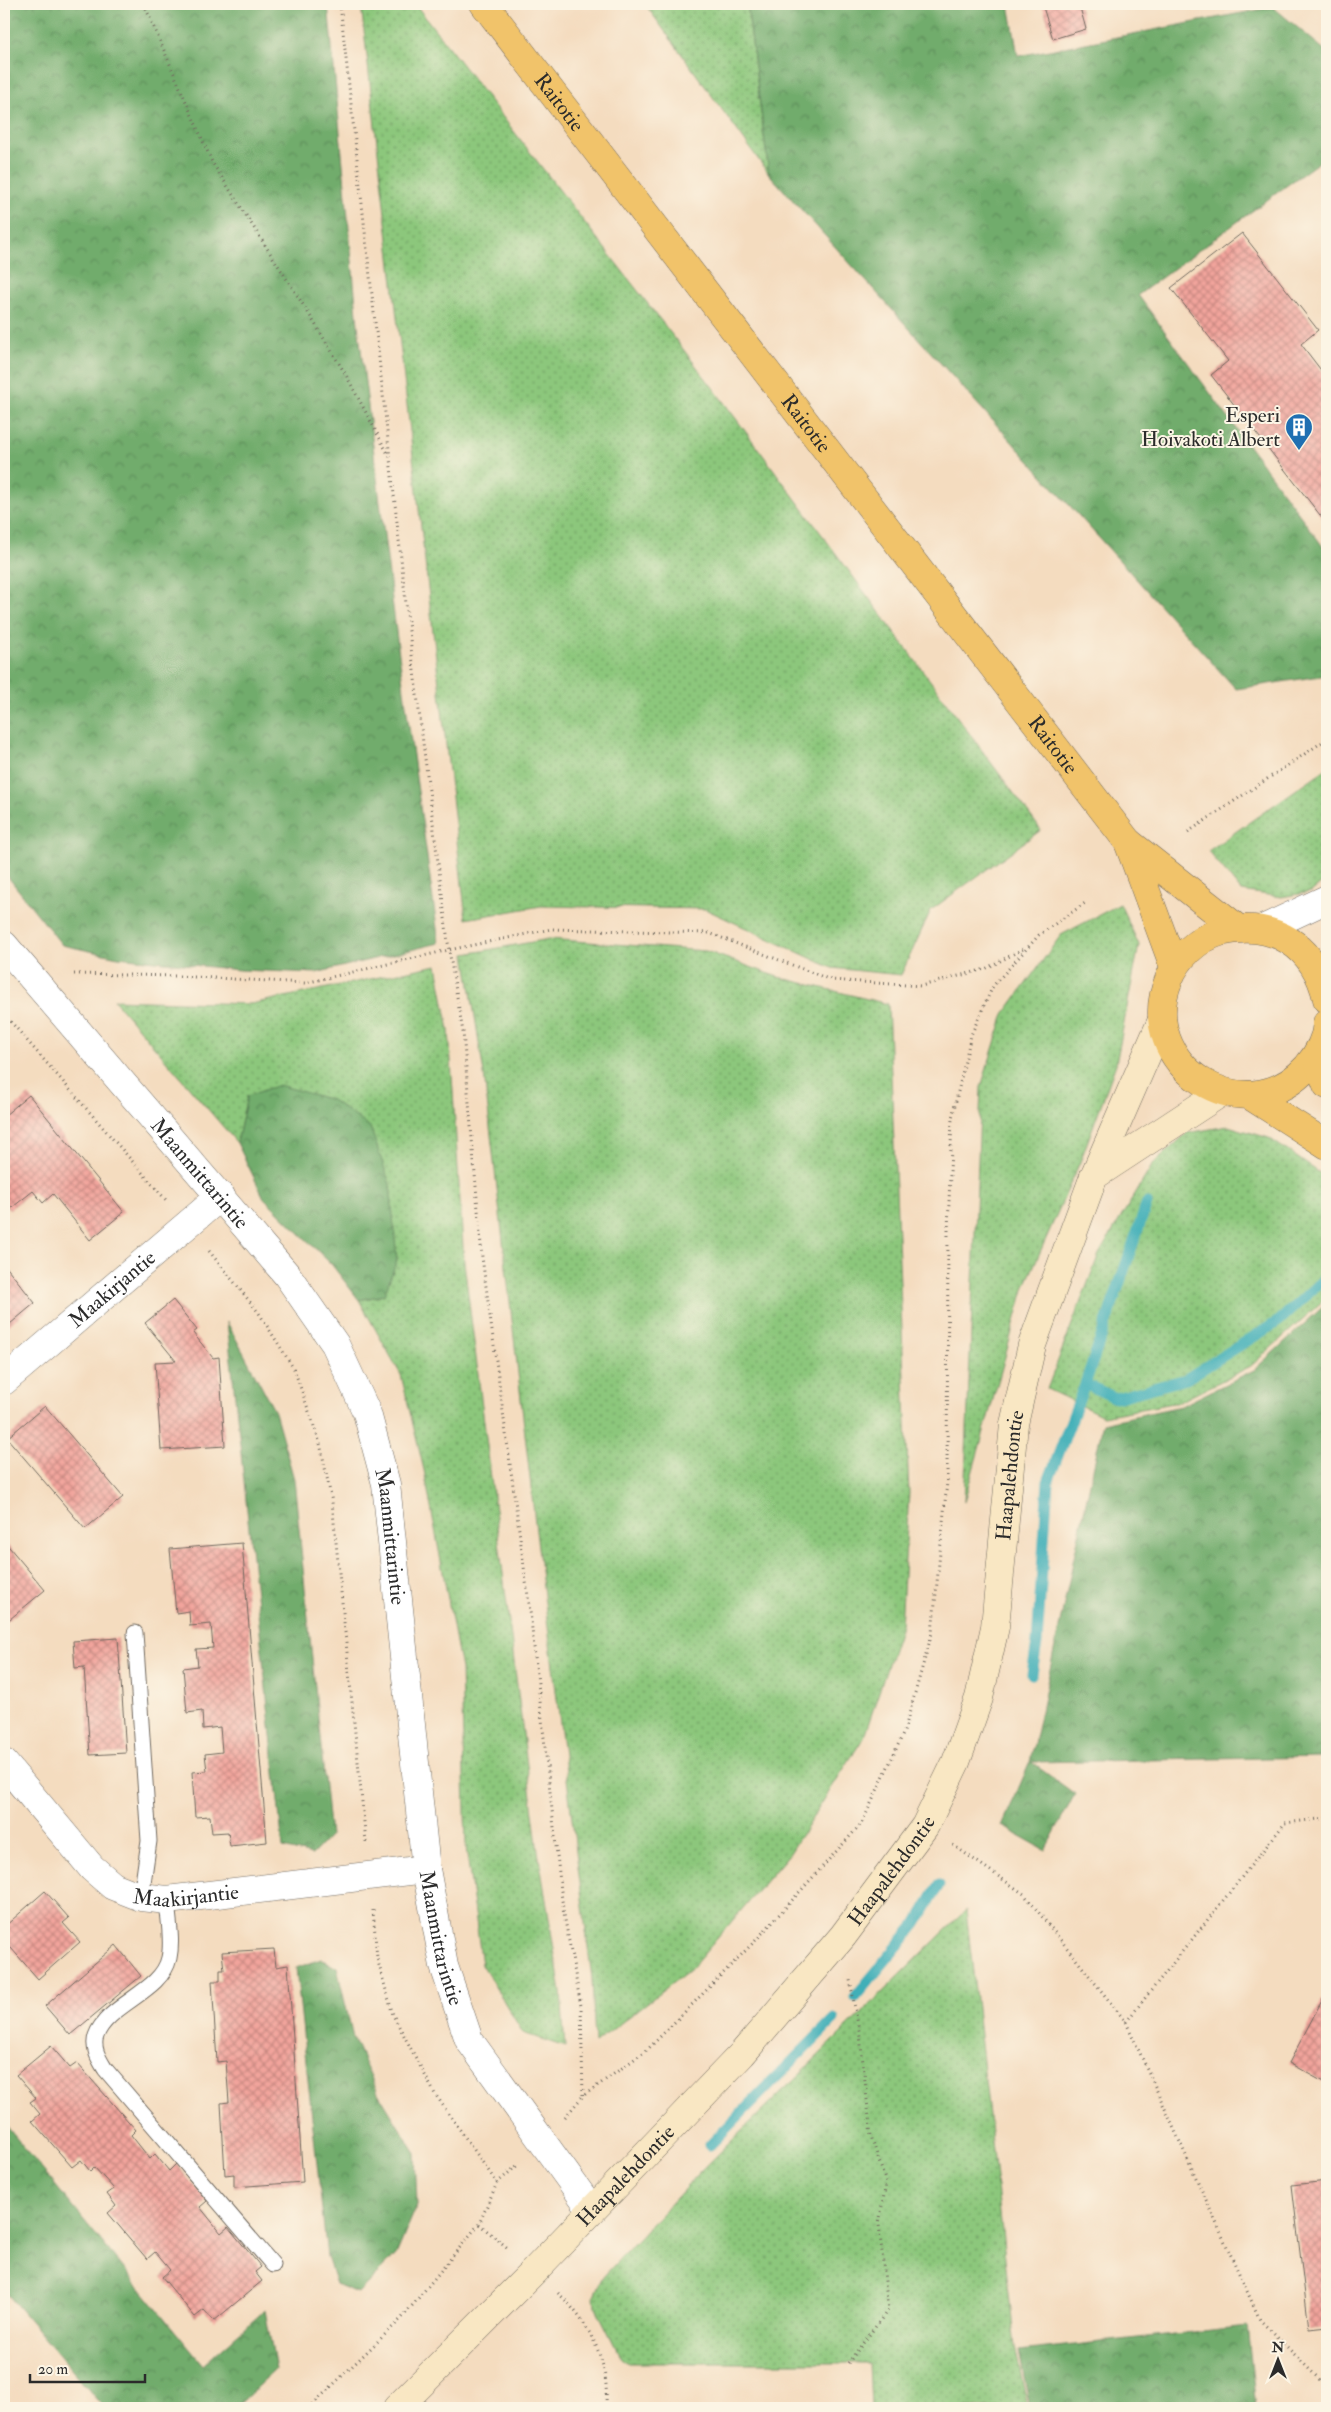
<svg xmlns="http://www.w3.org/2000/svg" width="1331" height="2412" font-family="'IM FELL Double Pica',serif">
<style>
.grass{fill:url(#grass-dots);stroke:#5c7954}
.forest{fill:url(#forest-crowns);stroke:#4e6c4c}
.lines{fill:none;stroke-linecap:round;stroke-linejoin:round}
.stream{stroke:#3fafb8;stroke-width:11}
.building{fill:url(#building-cross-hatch)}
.lane-casing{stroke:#71695f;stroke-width:17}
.street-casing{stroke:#71695f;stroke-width:29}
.secondary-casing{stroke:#71695f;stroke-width:29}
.primary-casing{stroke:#71695f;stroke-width:29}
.path{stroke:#71695f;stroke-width:3;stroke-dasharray:1 4;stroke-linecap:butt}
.lane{stroke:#fff;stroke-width:15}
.street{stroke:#fff;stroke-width:28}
.secondary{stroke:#f9e7c3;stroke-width:28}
.primary{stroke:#f1c36a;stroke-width:28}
.labels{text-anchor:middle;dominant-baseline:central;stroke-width:4;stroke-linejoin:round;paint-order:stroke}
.street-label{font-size:21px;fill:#2b2b2b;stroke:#fcf5e5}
.poi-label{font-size:21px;fill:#2b2b2b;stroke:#fcf5e5;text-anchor:end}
</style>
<defs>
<pattern id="grass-dots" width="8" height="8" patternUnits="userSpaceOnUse" patternTransform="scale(1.25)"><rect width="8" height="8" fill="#8cc77c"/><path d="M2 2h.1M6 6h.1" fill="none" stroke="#73a266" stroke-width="1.8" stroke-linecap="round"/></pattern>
<pattern id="forest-crowns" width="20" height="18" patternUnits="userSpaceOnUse" patternTransform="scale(1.25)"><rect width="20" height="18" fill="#71ac6c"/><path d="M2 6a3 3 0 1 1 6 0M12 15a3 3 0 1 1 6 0" fill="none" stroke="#5d8c59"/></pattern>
<pattern id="building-cross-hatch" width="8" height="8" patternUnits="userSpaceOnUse" patternTransform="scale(1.25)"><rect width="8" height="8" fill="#f2a49c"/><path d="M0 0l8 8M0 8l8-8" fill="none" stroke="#c4867f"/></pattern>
</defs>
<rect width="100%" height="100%" fill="#fcf5e5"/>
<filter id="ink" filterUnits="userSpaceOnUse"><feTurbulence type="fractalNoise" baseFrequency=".02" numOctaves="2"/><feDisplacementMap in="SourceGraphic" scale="10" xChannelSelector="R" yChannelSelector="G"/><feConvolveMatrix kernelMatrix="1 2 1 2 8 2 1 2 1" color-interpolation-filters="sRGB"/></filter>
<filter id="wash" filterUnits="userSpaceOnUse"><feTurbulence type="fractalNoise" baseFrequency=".0096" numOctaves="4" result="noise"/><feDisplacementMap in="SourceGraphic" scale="20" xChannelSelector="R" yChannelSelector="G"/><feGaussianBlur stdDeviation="1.12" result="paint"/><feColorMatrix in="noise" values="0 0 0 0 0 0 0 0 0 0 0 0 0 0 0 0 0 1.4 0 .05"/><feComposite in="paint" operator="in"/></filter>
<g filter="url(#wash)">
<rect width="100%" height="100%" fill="#f4dcbf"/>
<path class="grass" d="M361 4H415L714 389 1041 830 931 910 901 975 832 968 705 909 541 906 466 919Z
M645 4H747L769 174Z
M1327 768V879L1311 892 1281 897 1241 891 1208 851Z
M1120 904 1139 945 1116 1064 1080 1162 1025 1286 964 1502 981 1087 1004 1014 1061 935Z
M549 939 706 951 778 977 888 1004 909 1493 901 1626 864 1737 790 1853 692 1968 595 2043 592 1979 536 1531 484 1074 465 954Z
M437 965 449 1030 464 1262 537 1845 561 1992 565 2047 523 2033 482 1965 466 1847 461 1669 424 1470 401 1375 359 1300 384 1295 247 1096 237 1143 114 1000 251 1004Z
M1228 1126 1269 1138 1327 1178V1297L1251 1366 1179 1402 1103 1416 1047 1389 1099 1254 1153 1164 1187 1133Z
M966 1910 1015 2347 1028 2408H871L869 2363H628L621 2358 595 2306 594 2295 603 2277 703 2169Z"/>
<path class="forest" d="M4 4H328L358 325 398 647 439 943 316 973 239 970 118 957 62 945 4 872Z
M747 4H1009L1018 56 1273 7 1327 52V156L1138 295 1327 552V675L1236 689 769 174Z
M279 1085 332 1100 370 1127 390 1184 397 1260 384 1295 359 1300 332 1265 264 1198 237 1143 247 1096Z
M1327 1303V1757L1031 1762 1075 1794 1045 1850 1002 1826 1030 1762 1103 1423 1181 1406 1254 1370Z
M227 1322 275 1412 294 1479 330 1836 312 1855 283 1848Z
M321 1959 337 1968 353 2037 378 2093 415 2153 417 2205 396 2255 358 2293 336 2284 327 2257 296 1968Z
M4 2123 203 2365 265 2310 276 2370 235 2408H104L4 2290Z
M1247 2326 1256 2408H1030L1019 2351Z"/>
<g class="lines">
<path class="stream" d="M1085 1384 1116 1398 1186 1379 1279 1321 1327 1276
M1032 1674 1037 1643 1048 1482 1085 1384 1147 1203
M855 1997 916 1924 939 1885
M710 2145 834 2019"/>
</g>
<g id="blocks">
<path class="building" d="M1042 4H1079L1086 29 1053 39Z
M1242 233 1318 330 1301 344 1327 378V524L1211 375 1228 361 1171 288Z
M29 1095 124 1212 90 1240 53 1194 43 1203 33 1191 9 1210 4 1203V1116Z
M4 1264 35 1303 4 1329Z
M173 1300 197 1330 193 1333 213 1358 219 1357 225 1446 161 1450 155 1362 176 1361 145 1323Z
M45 1406 123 1497 85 1529 7 1438Z
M4 1541 45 1590 4 1624Z
M242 1543 267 1842 230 1846 228 1832 212 1833 210 1816 195 1817 192 1772 207 1771 205 1754 222 1752 220 1727 203 1729 202 1711 187 1713 183 1668 198 1666 196 1649 213 1648 211 1624 190 1626 189 1611 176 1613 170 1549Z
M118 1638 126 1753 90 1755 84 1667 75 1668 73 1641Z
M45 1891 69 1918 63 1923 80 1942 38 1979 4 1940V1927Z
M116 1945 141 1976 70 2035 45 2006Z
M274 1949 276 1967 288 1965 303 2182 234 2187V2174L225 2175 221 2103 229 2102 226 2061 217 2062 212 1981H220V1970H224L222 1952Z
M1327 1991V2084L1289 2063Z
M51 2046 70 2068 77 2063 136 2130 131 2135 150 2159 155 2154 169 2171 176 2164 207 2201 200 2207 221 2233 228 2227 261 2267 255 2272 262 2281 214 2321 204 2310 195 2317 162 2277 170 2270 155 2252 147 2259 108 2213 116 2206 107 2194 114 2189 94 2167 90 2171 81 2160 72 2167 32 2121 40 2114 30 2102 36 2098 16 2075Z
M1327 2181V2327L1309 2329 1292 2185Z"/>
</g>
</g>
<g filter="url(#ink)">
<use href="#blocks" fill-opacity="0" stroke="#71695f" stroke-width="1"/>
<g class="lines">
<g class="lane-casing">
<path id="lane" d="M135 1633 149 1841 141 1897
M167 1900C168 1918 173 1940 169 1958 162 1992 107 2004 96 2036 92 2048 99 2059 105 2069L273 2265"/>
</g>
<g class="street-casing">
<g id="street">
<path d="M1263 929 1327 899"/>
<path id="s1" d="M4 945 287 1275 335 1344 367 1413 386 1484 426 1869 444 1966 469 2040 592 2210"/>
<path id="s2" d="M4 1381 221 1196"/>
<path id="s3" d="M4 1763 92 1868 113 1886 141 1897 167 1900 426 1869"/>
</g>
</g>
<g class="secondary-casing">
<g id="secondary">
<path d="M1094 1176 1222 1092"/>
<path id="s4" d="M397 2408 534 2271 742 2054 843 1936 925 1826 956 1762 979 1698 995 1627 1014 1424 1032 1345 1094 1176 1162 1020"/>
</g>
</g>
<g class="primary-casing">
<g id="primary">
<path id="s5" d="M484 4 1128 842 1237 928"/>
<path d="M1128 842 1174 967"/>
<path d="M1327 999C1315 946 1274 919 1220 932 1197 939 1178 957 1169 979 1133 1065 1245 1136 1307 1067 1318 1054 1326 1039 1327 1023"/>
<path d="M1316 1057 1327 1085"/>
<path d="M1249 1095 1327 1145"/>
</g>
</g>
<path class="path" d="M144 4 212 162 309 314 346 375 388 454
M340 4 409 631 449 950 463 1032 482 1257 530 1611 563 1909 581 2006 583 2096
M1188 832 1327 739
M74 974 178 976 305 983 449 950 551 929 709 933 831 980 921 986 985 969 1023 949
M4 1014 166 1200
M209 1251 259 1313 294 1369 320 1443 332 1502 366 1842
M953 1845 1024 1894 1126 2022 1260 2320 1327 2387
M373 1910 377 1958 393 2015 435 2094 497 2183 519 2164
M1126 2022 1285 1823 1327 1818
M565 2117 583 2096 647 2050 757 1939 862 1823 904 1732 932 1633 947 1482 948 1231 952 1118 971 1035 993 986 1039 935 1085 903
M479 2224 509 2249
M558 2293C581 2314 601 2346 605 2377 607 2387 606 2398 606 2408
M848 2363 888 2310 879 2224 886 2183 871 2136 860 2036 850 1980
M309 2408 402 2318 479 2224 497 2183"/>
<use href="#lane" class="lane"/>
<use href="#street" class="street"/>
<use href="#secondary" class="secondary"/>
<use href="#primary" class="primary"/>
</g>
</g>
<defs>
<g id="building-pin" transform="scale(1.4375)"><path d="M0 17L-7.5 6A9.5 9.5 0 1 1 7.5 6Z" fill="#1f6fb2" stroke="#fcf5e5"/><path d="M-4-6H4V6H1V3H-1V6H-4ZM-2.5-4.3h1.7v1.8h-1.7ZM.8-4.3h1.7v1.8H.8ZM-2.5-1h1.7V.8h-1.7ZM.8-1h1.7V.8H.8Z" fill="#fff"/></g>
</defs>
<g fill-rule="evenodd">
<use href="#building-pin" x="1299" y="427"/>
</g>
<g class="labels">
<g class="street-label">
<text stroke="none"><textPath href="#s5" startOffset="124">Raitotie</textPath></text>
<text stroke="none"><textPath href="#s5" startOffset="529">Raitotie</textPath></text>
<text stroke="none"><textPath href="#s5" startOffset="934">Raitotie</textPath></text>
<text stroke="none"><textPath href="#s1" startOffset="301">Maanmittarintie</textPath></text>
<text stroke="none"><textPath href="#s2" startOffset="142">Maakirjantie</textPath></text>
<text stroke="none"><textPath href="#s4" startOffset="1151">Haapalehdontie</textPath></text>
<text stroke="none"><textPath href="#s1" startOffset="721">Maanmittarintie</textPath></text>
<text stroke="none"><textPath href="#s4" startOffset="731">Haapalehdontie</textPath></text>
<text stroke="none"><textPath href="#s3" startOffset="240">Maakirjantie</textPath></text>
<text stroke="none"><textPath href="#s1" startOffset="1126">Maanmittarintie</textPath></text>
<text stroke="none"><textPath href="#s4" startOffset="326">Haapalehdontie</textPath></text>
</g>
<g class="poi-label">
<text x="1280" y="415">Esperi<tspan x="1280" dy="24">Hoivakoti Albert</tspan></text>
</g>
</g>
<rect width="1331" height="2412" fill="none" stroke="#fcf5e5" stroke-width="20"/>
<g transform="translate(1278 2360)" stroke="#fcf5e5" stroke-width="4" paint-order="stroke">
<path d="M0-4L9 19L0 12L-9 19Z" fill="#2b2b2b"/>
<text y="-8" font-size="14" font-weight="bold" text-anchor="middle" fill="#2b2b2b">N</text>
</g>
<path d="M30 2374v8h115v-8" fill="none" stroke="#2b2b2b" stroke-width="2.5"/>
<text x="38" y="2374" font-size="15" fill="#2b2b2b" stroke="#fcf5e5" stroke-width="4" paint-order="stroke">20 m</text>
</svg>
